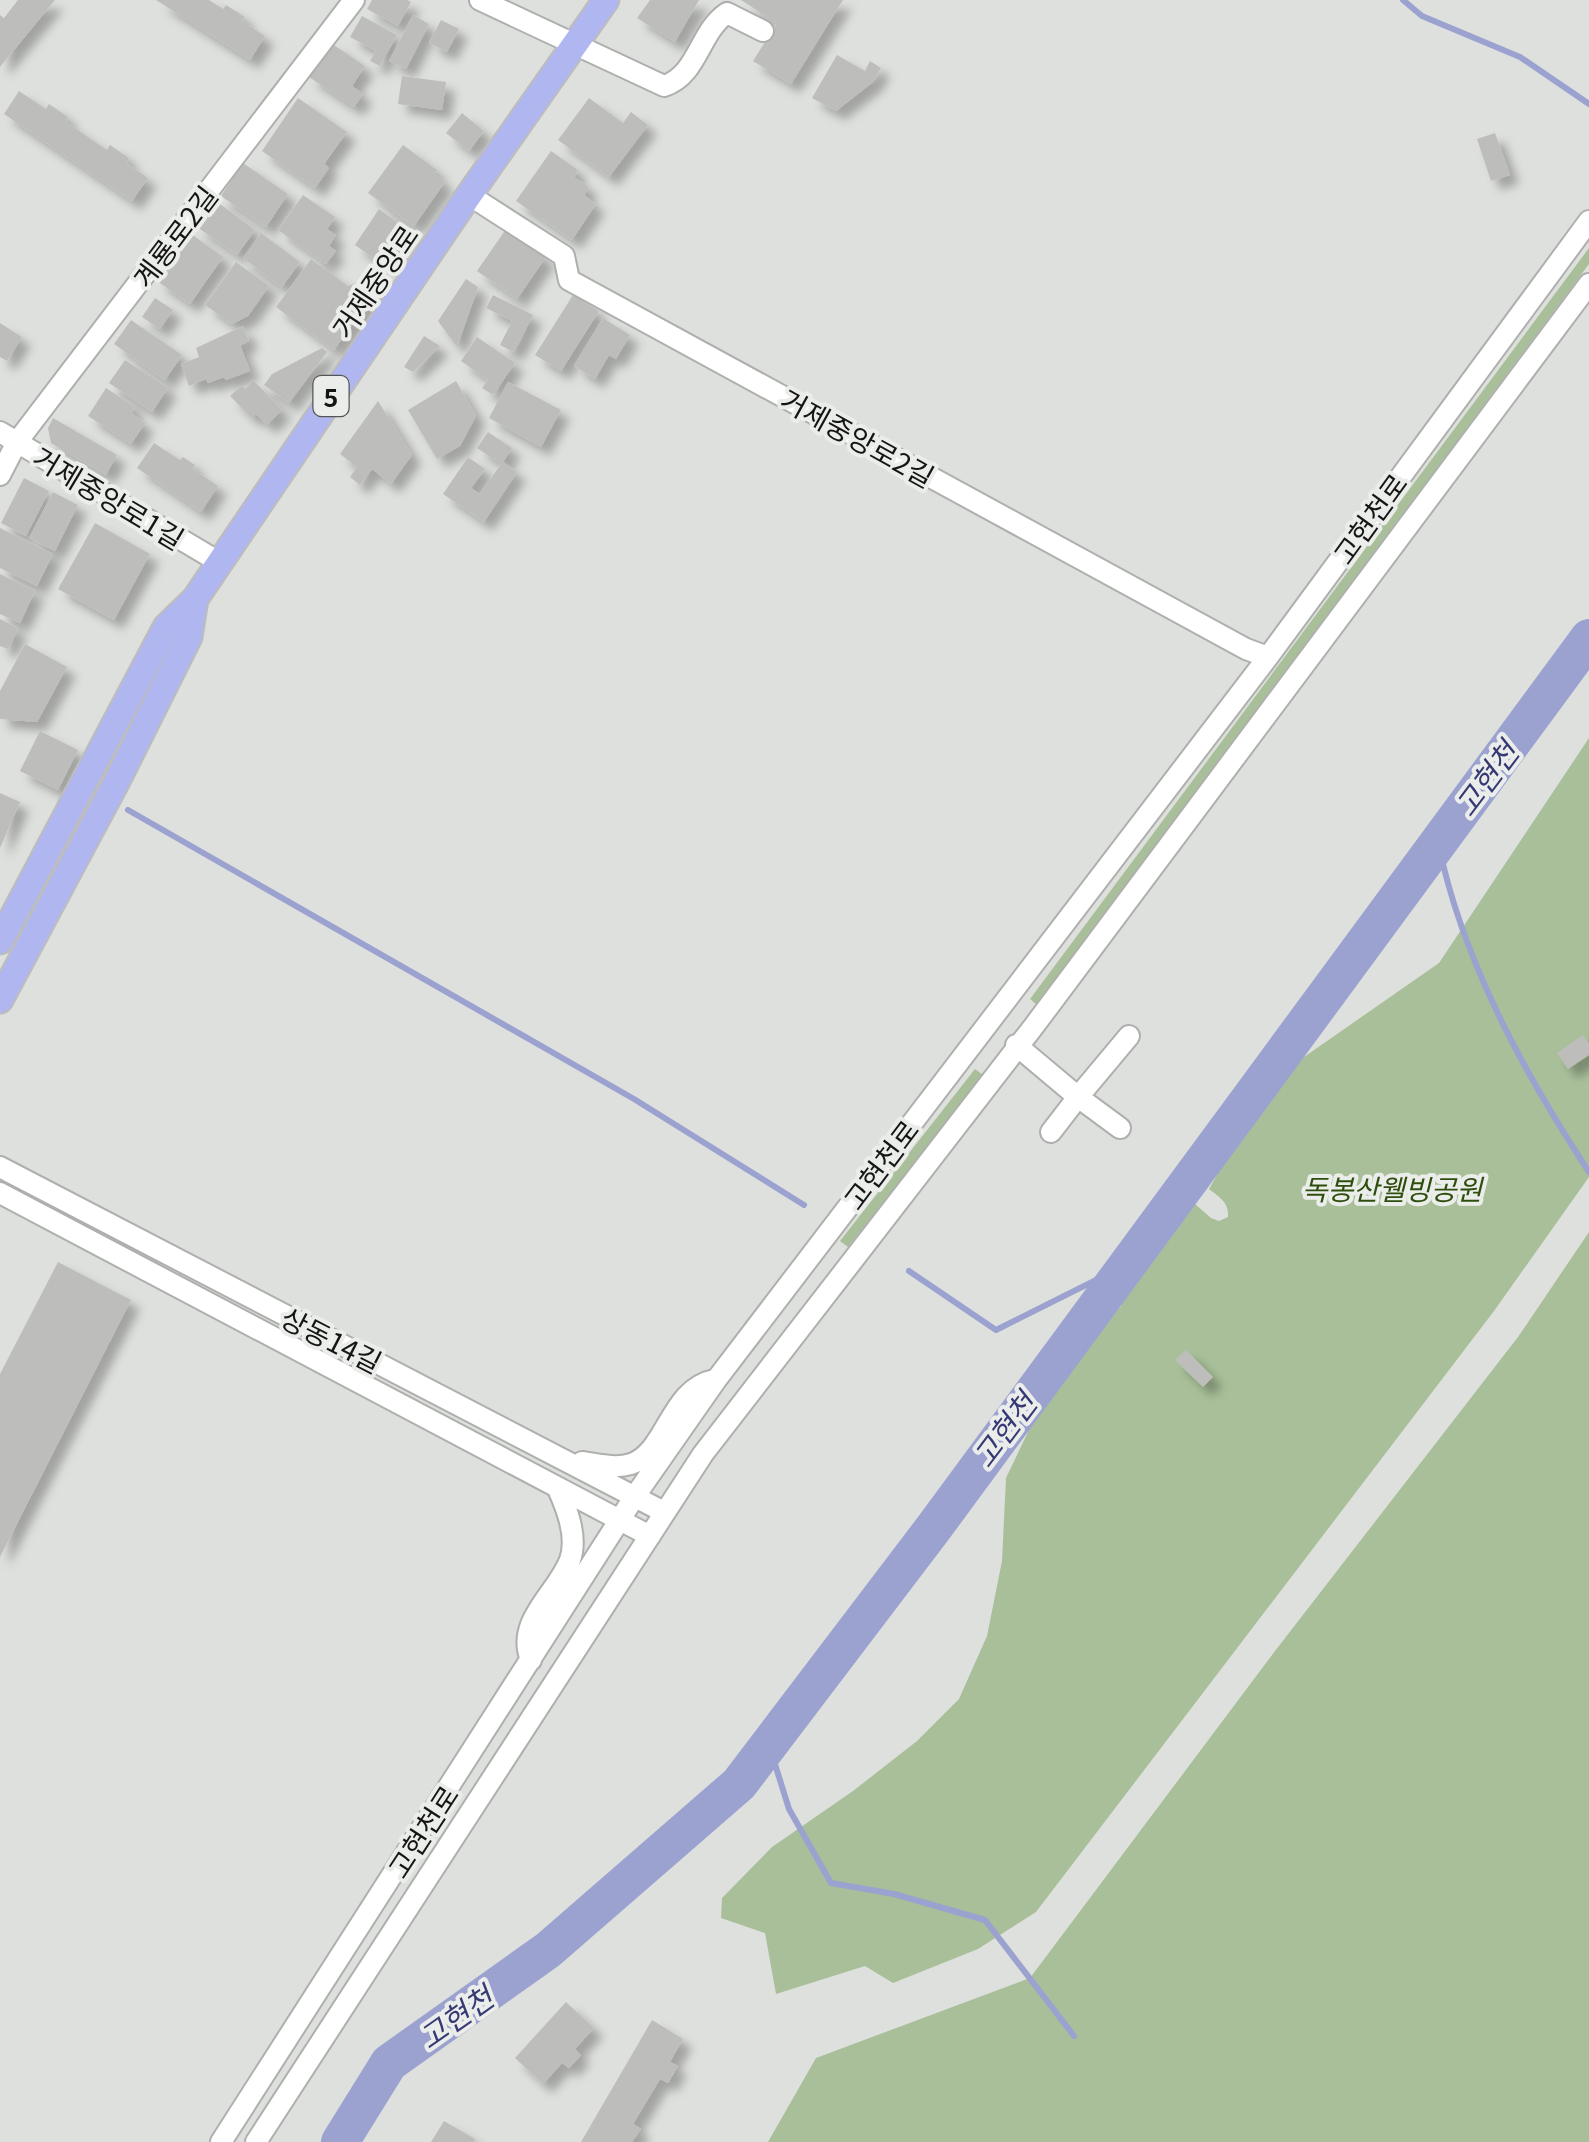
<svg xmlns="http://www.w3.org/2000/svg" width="1589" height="2142" font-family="Georgia,'Noto Sans KR',serif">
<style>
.green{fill:#a8bf99}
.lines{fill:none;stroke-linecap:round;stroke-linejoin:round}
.stream{stroke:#9ba2d0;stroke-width:6}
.river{stroke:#9ba2d0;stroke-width:38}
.building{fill:#bdbebc;filter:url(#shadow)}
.minor-casing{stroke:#aeb0ad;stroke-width:24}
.major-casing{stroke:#bdbdbd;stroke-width:29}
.minor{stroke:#fff;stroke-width:20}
.major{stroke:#b0b6ef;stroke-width:25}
.labels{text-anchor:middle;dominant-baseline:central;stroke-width:8;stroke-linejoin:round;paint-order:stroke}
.shield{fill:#ebedea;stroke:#545654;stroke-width:2.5}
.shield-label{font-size:25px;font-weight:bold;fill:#141514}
.street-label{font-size:28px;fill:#141514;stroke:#ebedea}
.park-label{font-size:28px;font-style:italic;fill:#2e4e0e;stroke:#ebedea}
.water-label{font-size:30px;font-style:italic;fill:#363a74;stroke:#ebedea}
</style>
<defs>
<filter id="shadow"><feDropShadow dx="9" dy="9" stdDeviation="5" flood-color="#0004"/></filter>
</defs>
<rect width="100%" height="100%" fill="#dee0dd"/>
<path class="green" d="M1589 248V264L1037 1005 1030 999Z
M1589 738V1177L1494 1311 1036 1912 978 1949 893 1983 865 1966 776 1994 765 1933 721 1918 722 1898 772 1847 853 1791 917 1741 959 1699 987 1636 1002 1561 1006 1478 1038 1411 1079 1353 1121 1306 1130 1277 1195 1204 1211 1218 1219 1221 1228 1217C1229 1202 1219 1197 1209 1189L1251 1115 1294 1064 1439 963Z
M975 1069 983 1075 848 1247 840 1241Z
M1589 1232V2142H768L816 2058 1030 1978 1275 1651 1518 1337Z"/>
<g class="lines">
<path class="stream" d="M1403 0 1422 16 1520 57 1589 104
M128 810 634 1099 804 1205
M1438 842C1462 960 1524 1073 1589 1172
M909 1271 996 1330 1128 1264
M769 1745 789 1809 831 1883 894 1894 985 1920 1074 2036"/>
<path class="river" d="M340 2142 389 2063 548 1950 739 1784 935 1526 1589 638"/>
</g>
<path class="building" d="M18 0H55L0 67V15L4 18Z
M156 0H209L223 9 226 5 245 17 242 21 265 36 250 60Z
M372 0H407L411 2 398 26 367 9Z
M650 0H699L675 42 637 18Z
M741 0H843L791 84 753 61 777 23Z
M413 15 429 24 406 69 389 61Z
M362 16 397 35 380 66 370 61 376 51 350 37Z
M441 20 459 29 447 52 429 43Z
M331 43 365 66 352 86 363 94 354 107 309 77Z
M837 55 865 71 870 61 881 68 873 82 836 111 812 98Z
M402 76 446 82 442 110 398 104Z
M19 91 46 109 49 104 68 117 66 122 107 150 110 145 129 158 126 163 148 178 132 201 4 114Z
M298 98 347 132 324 164 329 168 315 188 262 151Z
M589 98 623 123 631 112 648 125 609 177 558 140Z
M462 113 484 131 469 151 446 133Z
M1495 133 1510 175 1491 181 1477 139Z
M403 145 437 170 434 174 445 182 414 226 368 193Z
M551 151 578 170 574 177 589 187 584 195 596 204 572 240 516 201Z
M243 163 288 194 266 227 221 196Z
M303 195 335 217 327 229 336 235 329 246 336 251 326 264 278 230Z
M216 201 255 230 237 255 197 227Z
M379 209 411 232 386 267 355 245Z
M506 229 546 257 517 299 477 271Z
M190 233 223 257 190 304 157 281Z
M261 233 300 262 282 287 243 258Z
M311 259 348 286 374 276 382 283 334 350 276 307Z
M236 262 269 286 248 316 232 324 205 305Z
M466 279 478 287 457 347 438 321Z
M493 295 533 315 514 352 500 345 512 321 486 308Z
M573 295 599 311 561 371 535 355Z
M155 298 173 310 160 329 142 317Z
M603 318 630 335 616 359 609 355 595 379 574 366Z
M131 320 182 355 165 380 114 344Z
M0 323 22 337 7 361 0 357Z
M243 326 249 341 240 345 250 371 226 380 224 377 208 383 206 379 189 386 181 364 199 357 196 348Z
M424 336 440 346 413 372 404 367Z
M477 337 515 363 493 395 482 388 488 380 461 361Z
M322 348 327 352 289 403 264 385 272 374Z
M125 360 168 388 152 412 109 383Z
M253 380 282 410 267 425 256 414 252 418 230 396 242 385 245 389Z
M456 381 476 416 460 446 437 459 408 410Z
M508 382 561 410 541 447 489 418Z
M106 388 135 407 131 413 145 423 131 444 88 416Z
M378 401 412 455 391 484 372 469 360 485 350 477 357 467 340 454Z
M53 418 117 455 106 475 51 443 48 428Z
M488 432 512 448 503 462 517 472 484 522 443 494 468 457 485 469 471 488 480 494 501 464 477 448Z
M154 443 180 460 183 457 195 465 193 469 218 486 201 512 137 468Z
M24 478 49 491 26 536 1 523Z
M53 492 78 505 55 551 29 538Z
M95 523 150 554 114 620 58 589Z
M0 528 53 554 37 586 0 568Z
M0 574 35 591 20 623 0 614Z
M0 619 18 628 8 649 0 646Z
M25 644 67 667 37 722 0 719V691Z
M40 731 78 750 58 790 20 771Z
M0 793 20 802 0 848Z
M1583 1035 1589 1044V1055L1568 1069 1557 1053Z
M58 1262 131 1300 0 1557V1374Z
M1186 1350 1213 1377 1203 1387 1175 1360Z
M566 2002 594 2028 575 2049 581 2055 569 2068 562 2063 543 2084 515 2058Z
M652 2020 683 2039 670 2062 678 2066 668 2083 660 2079 633 2124 641 2129 632 2142H581Z
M444 2121 475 2139 474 2142H431Z"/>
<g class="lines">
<g class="minor-casing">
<path id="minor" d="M480 0 664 86C698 75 699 32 727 13L763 31
M469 195 564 256 569 280 1246 649 1268 657
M0 432 219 562
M0 475 17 442 354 0
M1016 1045 1078 1097 1129 1036
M1051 1132 1078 1097 1120 1128
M0 1167 664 1512
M0 1193 650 1536
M582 1462C598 1464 615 1469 631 1464 667 1452 670 1389 714 1380
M531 1660C515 1621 557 1594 570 1560 578 1537 567 1509 558 1489
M221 2142 635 1496 716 1380 1268 657 1589 221
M256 2142 703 1454 1034 1026 1589 284"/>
</g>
<g class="major-casing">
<path id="major" d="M0 941 166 627 195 599 469 195 606 0
M0 1000 116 783 189 637 195 599"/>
</g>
<use href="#minor" class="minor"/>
<use href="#major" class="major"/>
</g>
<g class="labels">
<rect class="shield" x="313.5" y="376" width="35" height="40" rx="8"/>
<g class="shield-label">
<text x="331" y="396">5</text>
</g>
<g class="street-label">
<text transform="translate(174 236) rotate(-53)">계룡로2길</text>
<text transform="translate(374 281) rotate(-56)">거제중앙로</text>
<text transform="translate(858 437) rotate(29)">거제중앙로2길</text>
<text transform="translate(109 497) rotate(31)">거제중앙로1길</text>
<text transform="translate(1369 518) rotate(-54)">고현천로</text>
<text transform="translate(880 1164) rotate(-53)">고현천로</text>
<text transform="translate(332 1339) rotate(27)">상동14길</text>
<text transform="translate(422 1831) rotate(-57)">고현천로</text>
</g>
<g class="park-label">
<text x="1392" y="1188">독봉산웰빙공원</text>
</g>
<g class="water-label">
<text transform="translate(1485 778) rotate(-53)">고현천</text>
<text transform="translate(1003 1429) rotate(-53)">고현천</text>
<text transform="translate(455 2016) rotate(-35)">고현천</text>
</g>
</g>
</svg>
